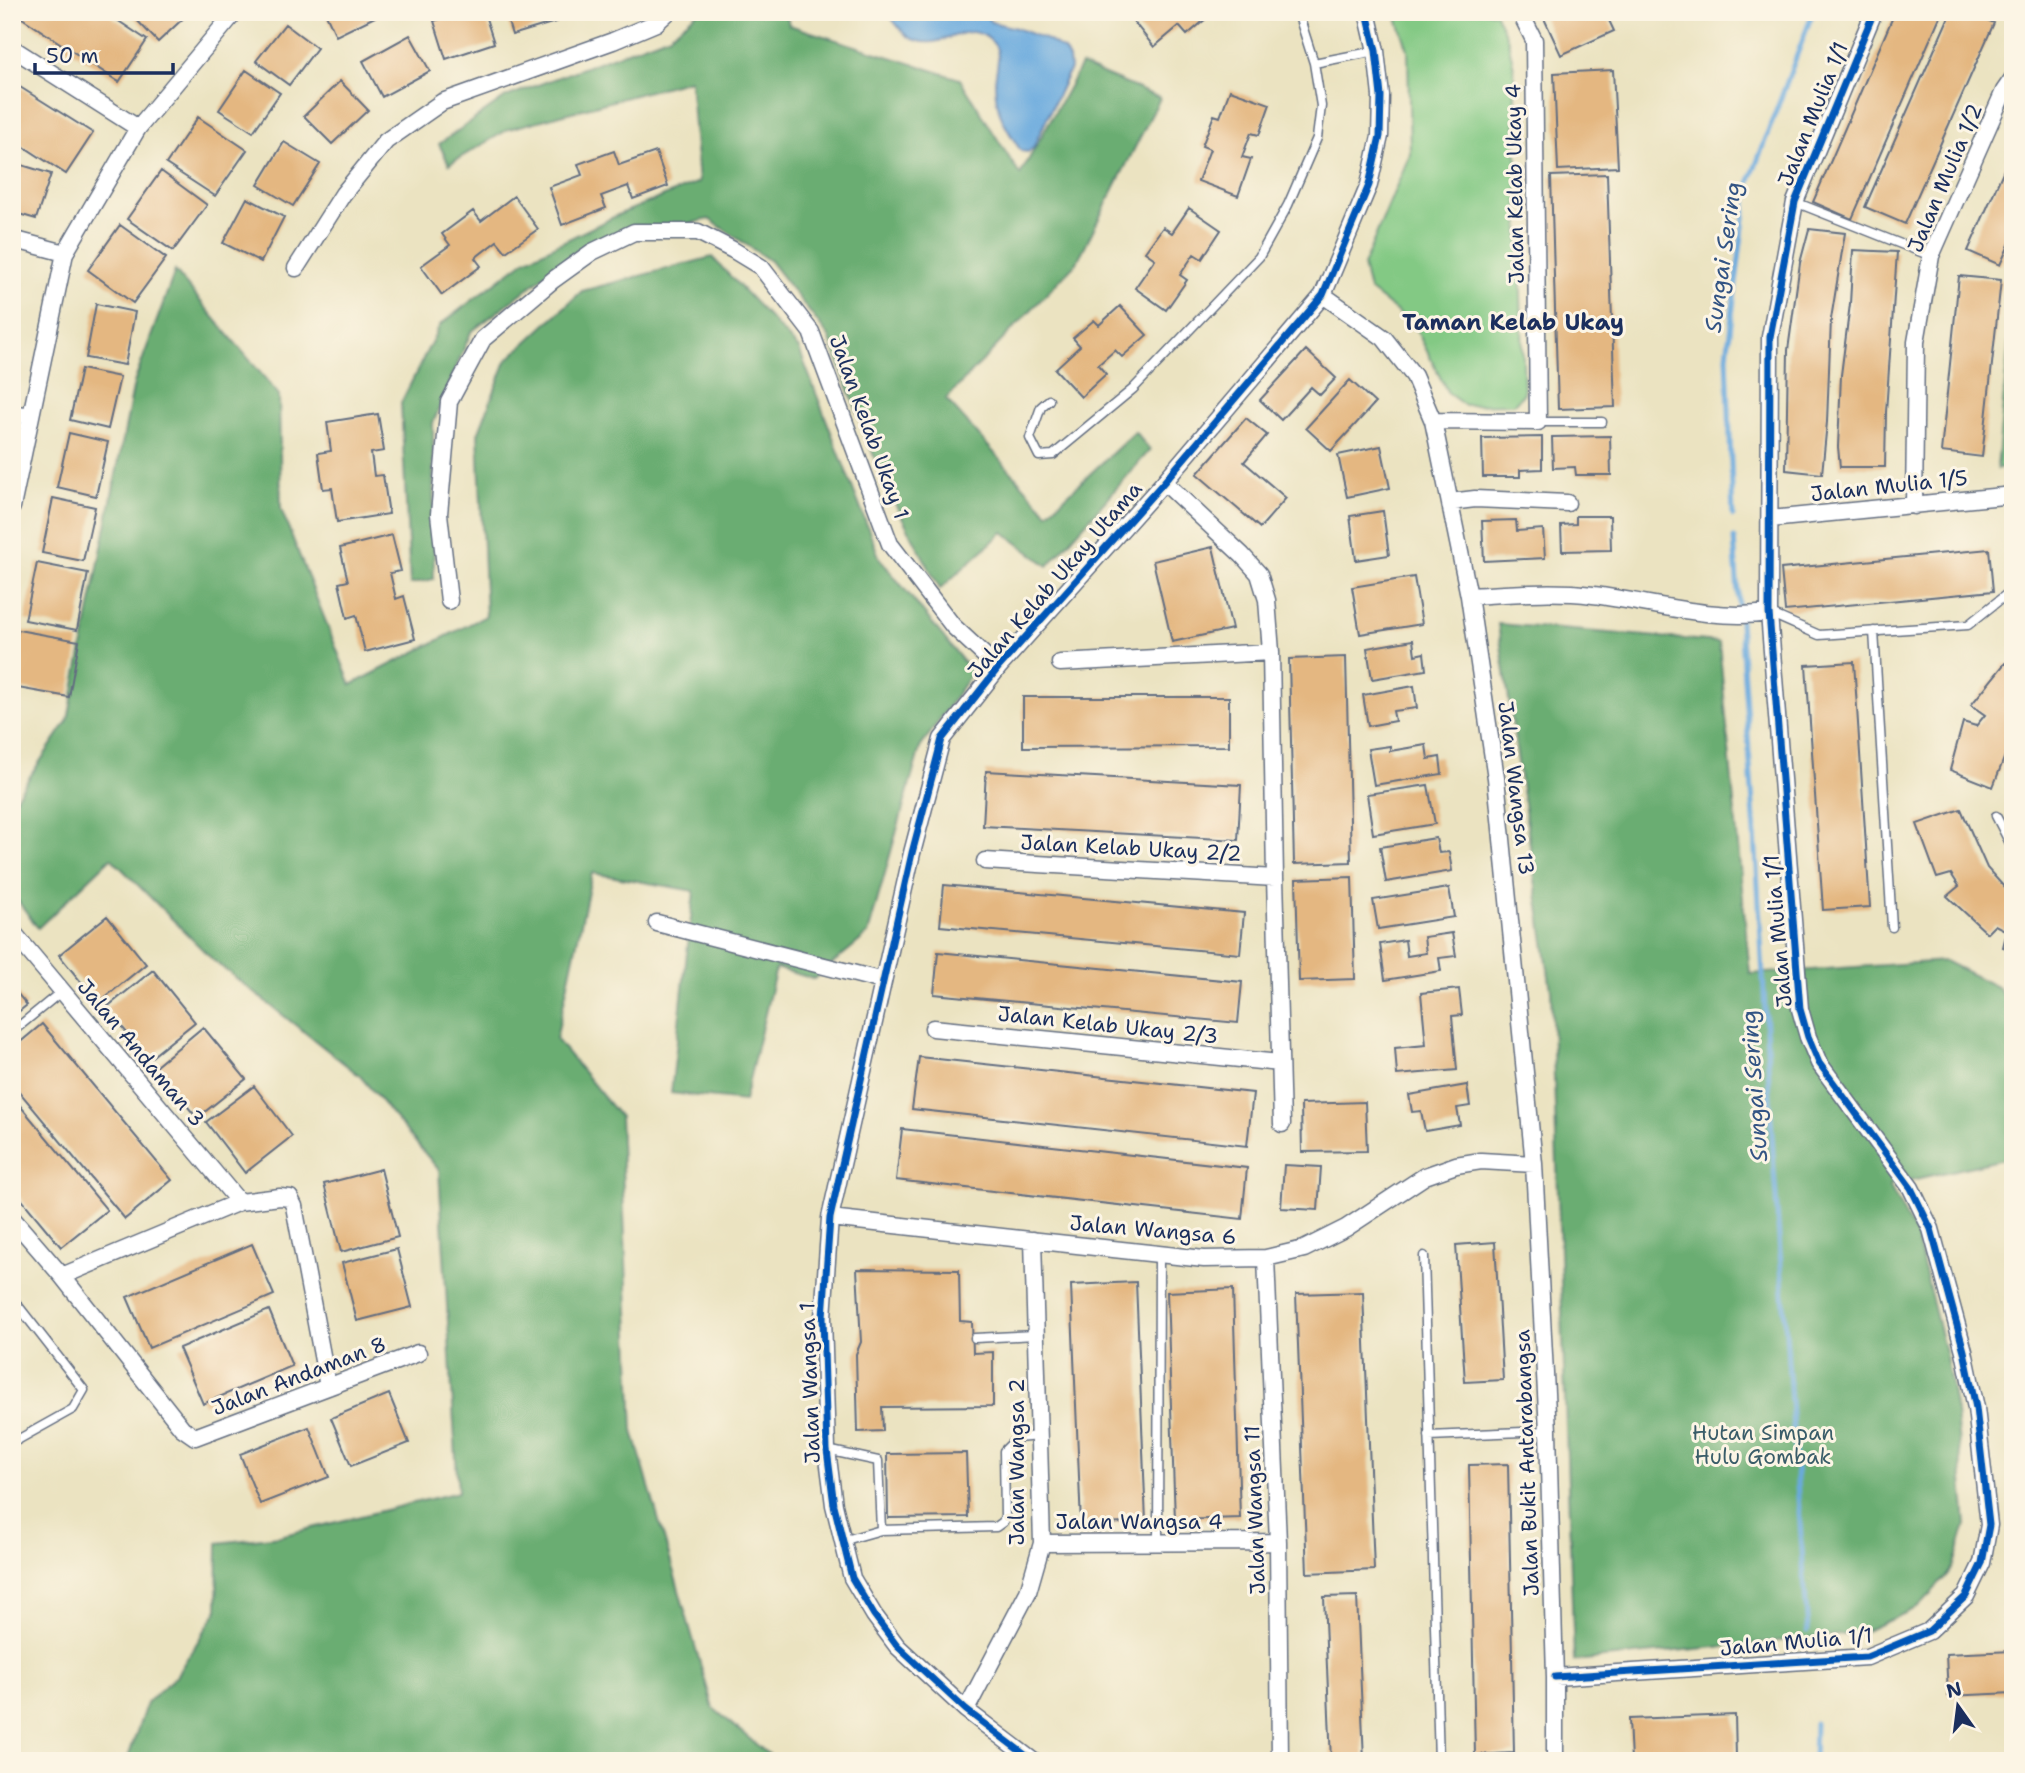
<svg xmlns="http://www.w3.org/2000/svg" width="2025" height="1773" font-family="'Shantell Sans',sans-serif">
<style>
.green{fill:#83c984;stroke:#4f7c71;stroke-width:2}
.forest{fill:#6aad72;stroke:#426e68;stroke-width:2}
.water{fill:#6baade;stroke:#436c9e;stroke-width:2}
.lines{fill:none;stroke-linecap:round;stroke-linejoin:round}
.stream{stroke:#6baade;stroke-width:5}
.building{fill:#e4b781}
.service-casing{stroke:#646e81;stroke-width:11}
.minor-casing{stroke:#646e81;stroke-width:19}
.service{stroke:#fff;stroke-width:8}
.minor{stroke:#fff;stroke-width:16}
.cycleway-casing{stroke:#fcf5e5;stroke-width:11}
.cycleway{stroke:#0057b8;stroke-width:7}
.labels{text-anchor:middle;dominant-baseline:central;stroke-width:6;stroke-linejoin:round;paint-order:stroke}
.street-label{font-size:21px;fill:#1b2f5e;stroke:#fcf5e5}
.park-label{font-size:21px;fill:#3a5d69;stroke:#fcf5e5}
.water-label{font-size:23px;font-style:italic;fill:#335484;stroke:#fcf5e5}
.neighbourhood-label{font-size:23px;font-weight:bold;fill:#1b2f5e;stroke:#fcf5e5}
</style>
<rect width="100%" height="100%" fill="#fcf5e5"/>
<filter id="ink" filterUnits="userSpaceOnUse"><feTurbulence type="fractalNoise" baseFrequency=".0143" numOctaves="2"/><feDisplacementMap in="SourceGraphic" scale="14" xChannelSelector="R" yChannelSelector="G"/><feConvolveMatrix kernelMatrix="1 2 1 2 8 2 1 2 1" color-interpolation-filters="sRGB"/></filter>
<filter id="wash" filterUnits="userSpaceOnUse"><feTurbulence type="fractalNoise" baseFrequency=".00686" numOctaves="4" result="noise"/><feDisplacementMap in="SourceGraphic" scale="28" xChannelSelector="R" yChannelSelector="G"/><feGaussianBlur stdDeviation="1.57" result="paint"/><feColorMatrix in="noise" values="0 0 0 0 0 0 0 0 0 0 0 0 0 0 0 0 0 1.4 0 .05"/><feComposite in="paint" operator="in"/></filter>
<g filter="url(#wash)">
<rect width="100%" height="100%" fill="#ebe3c1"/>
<path class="green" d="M1395 12H1495L1508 40 1514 69 1524 393 1514 404 1464 405 1448 393 1414 325 1369 290 1363 266 1410 154 1408 50Z
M2013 298V467L1997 469Z"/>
<path class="forest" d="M698 12H786L789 25 960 79 1020 175 1081 65 1160 98 1077 262 946 399 1048 513 1135 432 1150 450 1048 566 1003 532 940 589 884 483 829 337 770 261 709 219 578 250 471 332 433 423 434 579 410 584 401 403 440 325 525 260 620 214 699 182 690 80 509 129 449 164 439 144 506 97 670 35Z
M712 257 799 349 880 559 972 672 920 748 868 934 814 979 776 968 744 1101 671 1093 694 891 592 873 556 1039 620 1117 633 1431 713 1708 776 1761H127L147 1702 176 1676 217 1611 218 1543 280 1536 458 1492 439 1170 360 1076 213 960 111 858 38 928 12 893V803L68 720 134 383 175 271 279 395 281 509 351 685 486 616 478 434 506 361 582 291Z
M1498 624 1719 642 1750 974 1945 961 1997 987 2013 1007V1157L1889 1185 1916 1236 1946 1356 1956 1412 1966 1525 1953 1568 1919 1607 1861 1633 1574 1661 1551 990Z"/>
<path class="water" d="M887 12H983L991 22 1016 28 1047 40 1064 50 1069 59 1070 69 1033 148 1028 152 1021 151C1005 127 995 111 995 81 996 69 1002 54 994 44 968 12 942 57 909 37 900 31 893 20 887 12Z"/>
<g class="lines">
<path class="stream" d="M1733 516 1727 356 1748 186 1813 12
M1734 538 1755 833 1774 1170 1808 1631
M1814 1761 1815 1723"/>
</g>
<g id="blocks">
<path class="building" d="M13 12H105L147 40 119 82Z
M129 12H190L158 42Z
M325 12H385L336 36Z
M462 12H484L494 43 446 59 434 21Z
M505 12H560L562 20 512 35Z
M1126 12H1214L1187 35 1179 26 1154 47Z
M1541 12H1605L1614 31 1561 55Z
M1895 12H1942L1852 219 1813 202Z
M1951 12H1970L1994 23 1905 224 1865 207Z
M285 24 317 48 289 85 256 61Z
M410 35 430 71 382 97 363 61Z
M246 70 280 93 253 132 219 110Z
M1613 70 1618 167 1558 170 1554 73Z
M340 81 368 110 332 144 304 116Z
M12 82 93 133 66 174 12 139Z
M1230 90 1270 104 1259 135 1251 133 1242 157 1251 159 1238 196 1198 181 1210 149 1202 146 1214 115 1220 117Z
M198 117 247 150 215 196 166 164Z
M284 142 320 164 293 206 258 185Z
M2013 149V236L2000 265 1968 251Z
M614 151 619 165 656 152 668 186 633 199 628 186 601 196 606 208 562 225 549 187 582 175 578 164Z
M12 162 51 174 36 219 12 212Z
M161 171 207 205 173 251 127 219Z
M1607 174 1615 407 1558 409 1551 176Z
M514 196 538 229 506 252 497 241 475 258 481 266 442 295 421 266 450 245 442 234 473 211 481 221Z
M247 198 284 217 261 262 223 243Z
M1189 208 1221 230 1202 259 1194 254 1180 275 1187 280 1166 310 1135 288 1155 259 1145 252 1163 227 1172 233Z
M120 225 166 258 133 303 88 270Z
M1809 229 1845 233 1831 319 1827 422 1822 474 1786 470 1788 350 1800 263Z
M1853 250 1897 252 1886 412 1885 467H1840L1838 447 1841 375 1850 304Z
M1959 276 2001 280 1982 457 1941 452Z
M96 304 135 312 125 365 86 358Z
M1120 306 1147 335 1122 357 1115 350 1098 365 1106 374 1081 397 1055 369 1080 346 1073 338 1094 320 1099 325Z
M1306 350 1336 378 1320 395 1311 387 1281 420 1260 400Z
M81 369 120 377 108 429 70 420Z
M1350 380 1375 403 1331 451 1306 428Z
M378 414 384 451 371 453 374 476 383 475 389 514 337 522 332 488 323 489 318 453 331 451 327 422Z
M1246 418 1267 435 1244 462 1286 498 1260 528 1197 474Z
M69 433 108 442 96 496 57 487Z
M1610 436 1611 475H1576L1575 467 1553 468 1552 437Z
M1542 437V469L1520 470V477H1483L1482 438Z
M1381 446 1390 488 1347 497 1338 455Z
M53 498 95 507 83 561 42 553Z
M1383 511 1389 555 1356 560 1350 516Z
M1576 516H1610L1611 550 1562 551 1561 525 1576 524Z
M1516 520 1517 531 1543 529 1545 558 1484 561 1482 521Z
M392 535 401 571 390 573 396 599 404 596 415 639 365 652 356 615 347 618 339 583 348 581 340 548Z
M1213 547 1232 629 1172 642 1153 561Z
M1989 549 1993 591 1785 611 1781 569Z
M37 563 88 573 77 630 25 620Z
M1414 577 1422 624 1360 634 1352 587Z
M18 630 79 641 69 697 12 687V661Z
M1413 640 1415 655 1424 653 1426 670 1372 679 1367 648Z
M1346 657 1351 862 1294 864 1289 659Z
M1854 662 1870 907 1823 910 1806 665Z
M2005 663 2013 668V735L1993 787 1950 770 1963 722 1976 726 1985 715 1971 705Z
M1414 686 1417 708 1393 711 1395 721 1368 726 1363 695Z
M1023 697H1229V746L1023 747Z
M1426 745 1428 759 1440 757 1442 774 1374 785 1368 749 1390 746V751Z
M986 771 1241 785 1238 840 983 826Z
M1428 785 1435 824 1373 834 1367 794Z
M1961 809 1987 868 2013 897V950L2003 947 2007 931 1995 925 1987 933 1947 896 1959 886 1951 874 1937 878 1917 824Z
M1436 838 1439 853 1449 852 1452 871 1386 882 1380 847Z
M1352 877 1355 979 1299 981 1296 879Z
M944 885 1244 913 1240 954 940 926Z
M1449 888 1454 917 1378 929 1373 900Z
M107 916 146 964 98 1003 59 955Z
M1452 933 1456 956 1439 958 1441 971 1385 980 1380 944 1405 940 1407 956 1426 953 1424 937Z
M938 952 1242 982 1238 1023 934 994Z
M153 970 195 1022 149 1059 106 1008Z
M12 987 27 1005 12 1017Z
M1459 989 1462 1015 1452 1016 1457 1070 1397 1075 1395 1048 1426 1045 1421 993Z
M42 1024 172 1180 125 1219 12 1083V1049Z
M203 1027 246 1079 197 1118 155 1067Z
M919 1057 1253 1093 1247 1146 912 1109Z
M1467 1085 1470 1106 1457 1108 1460 1125 1425 1131 1421 1111 1412 1112 1409 1095Z
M254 1086 292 1136 245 1173 206 1122Z
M12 1096 107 1210 61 1247 12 1188Z
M1365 1102 1367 1151 1302 1152 1301 1104Z
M902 1129 1247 1168 1242 1219 896 1180Z
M1284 1165 1321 1167 1318 1210 1281 1208Z
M381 1169 398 1237 341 1252 324 1184Z
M1495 1242 1503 1380 1465 1382 1456 1245Z
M252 1244 274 1295 149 1348 127 1297Z
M397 1249 412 1307 357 1321 342 1263Z
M857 1269 959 1270 960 1321 972 1322 973 1353 993 1352V1406L882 1407 883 1431 858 1432 856 1354 861 1342Z
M1136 1282 1146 1522 1081 1525 1071 1285Z
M1233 1289 1240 1518 1175 1520 1167 1292Z
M1363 1292 1374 1570 1307 1573 1296 1294Z
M269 1310 292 1366 203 1404 179 1348Z
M389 1394 409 1443 351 1466 331 1418Z
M309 1427 329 1477 260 1504 240 1454Z
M966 1453 968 1517 888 1518 887 1454Z
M1508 1464 1514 1753 1475 1755 1469 1465Z
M1357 1596 1364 1761H1331L1324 1597Z
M2013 1651V1693L1948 1696 1946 1654Z
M1735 1715 1736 1757 1631 1761 1629 1719Z"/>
</g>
</g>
<g filter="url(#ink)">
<use href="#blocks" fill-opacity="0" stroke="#646e81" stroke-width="2"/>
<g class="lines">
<g class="service-casing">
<path id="service" d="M1314 63 1376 51
M1795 202 1931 256
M1049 400 1041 407 1030 438 1039 456 1053 455 1133 389 1259 257 1288 205 1317 138 1321 106 1314 63 1300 19
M1538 422H1602
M1769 613 1819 635 1968 625 2012 590
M1874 631 1892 927
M1996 816 2013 849
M12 1032 62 991
M1424 1256 1439 1761
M12 1298 84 1390 73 1409 12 1443
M975 1338 1036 1335
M1429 1436 1548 1431
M827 1450 878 1461 881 1530 996 1527 1003 1522 1005 1517 1004 1451 1017 1438 1039 1436
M842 1541 881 1530
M1158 1543 1159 1254"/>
</g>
<g class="minor-casing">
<path id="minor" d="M12 48 138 128
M12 239 65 253
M296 268 343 194 386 141 442 102 613 41 656 23 668 12
M1323 295 1384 338 1414 376 1433 421 1469 596 1496 778 1534 1164 1548 1431 1555 1677V1761
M12 413 30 416
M1433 421 1538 422 1534 40 1520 12
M1164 482 1242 555 1259 574 1267 600 1271 652 1275 878 1282 1124
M1450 502 1475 499 1567 503
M1914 506 1916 342 1931 256 2004 91 2013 78
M12 507 65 253 138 128 235 12
M1770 519 2013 495
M1469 596C1510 594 1552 590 1593 595 1651 602 1711 621 1769 613
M449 601 439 514 449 402 483 339 553 280 592 252 634 232H698L733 250 761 267 811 332 890 544 953 626 998 668
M1060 663 1271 652
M985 861 1275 878
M657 923 883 981
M12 931 239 1202
M933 1028 1280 1063
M12 1218 62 1276 182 1428 195 1437 418 1353
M830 1218 1204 1259 1266 1258 1304 1249 1346 1228 1425 1176 1456 1165 1481 1161 1534 1164
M1266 1258 1278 1542 1280 1761
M62 1276 239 1202 280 1197 290 1198 294 1206 328 1387
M1042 1543 1278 1542
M1555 1677 1867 1657 1929 1631 1966 1596 1982 1563 1989 1525 1976 1408 1964 1351 1931 1229 1911 1188 1819 1063 1808 1037 1800 1009 1769 613 1770 337 1795 202 1874 12
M966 1710 1028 1592 1042 1543 1033 1240
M1033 1761 966 1710 897 1646 874 1615 852 1578 834 1505 827 1450 823 1317 830 1218 912 853 942 739 998 668 1164 482 1323 295 1369 185 1380 136 1381 96 1376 51 1367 12"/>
</g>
<use href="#service" class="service"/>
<use href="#minor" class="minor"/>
<g class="cycleway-casing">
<path id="cycleway" d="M1555 1677 1867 1657 1929 1631 1966 1596 1982 1563 1989 1525 1976 1408 1964 1351 1931 1229 1911 1188 1819 1063 1808 1037 1800 1009 1769 613 1770 337 1795 202 1874 12
M1033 1761 966 1710 897 1646 874 1615 852 1578 834 1505 827 1450 823 1317 830 1218 912 853 942 739 998 668 1164 482 1323 295 1369 185 1380 136 1381 96 1376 51 1367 12"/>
</g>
<use href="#cycleway" class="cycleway"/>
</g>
</g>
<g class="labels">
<g class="street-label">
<text transform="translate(1813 114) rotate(-68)">Jalan Mulia 1/1</text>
<text transform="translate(1945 178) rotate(-67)">Jalan Mulia 1/2</text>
<text transform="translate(1515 184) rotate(-91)">Jalan Kelab Ukay 4</text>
<text transform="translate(869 427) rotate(70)">Jalan Kelab Ukay 1</text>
<text transform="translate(1889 486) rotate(-6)">Jalan Mulia 1/5</text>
<text transform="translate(1055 580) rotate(-49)">Jalan Kelab Ukay Utama</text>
<text transform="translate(1516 788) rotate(83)">Jalan Wangsa 13</text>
<text transform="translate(1131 848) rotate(3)">Jalan Kelab Ukay 2/2</text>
<text transform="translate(1778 931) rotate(-95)">Jalan Mulia 1/1</text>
<text transform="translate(1108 1025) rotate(6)">Jalan Kelab Ukay 2/3</text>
<text transform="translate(141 1053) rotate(50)">Jalan Andaman 3</text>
<text transform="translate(1153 1230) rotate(5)">Jalan Wangsa 6</text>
<text transform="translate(299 1376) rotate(-21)">Jalan Andaman 8</text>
<text transform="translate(810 1383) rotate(-92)">Jalan Wangsa 1</text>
<text transform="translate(1017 1462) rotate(-90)">Jalan Wangsa 2</text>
<text transform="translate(1527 1463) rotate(-92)">Jalan Bukit Antarabangsa</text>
<text transform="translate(1255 1510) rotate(-92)">Jalan Wangsa 11</text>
<text x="1139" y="1522">Jalan Wangsa 4</text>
<text transform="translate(1796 1642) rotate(-5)">Jalan Mulia 1/1</text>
</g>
<g class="park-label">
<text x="1763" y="1433">Hutan Simpan<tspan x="1763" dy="24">Hulu Gombak</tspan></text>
</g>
<g class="water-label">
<text transform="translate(1723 257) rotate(-82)">Sungai Sering</text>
<text transform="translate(1754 1086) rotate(-94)">Sungai Sering</text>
</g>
<g class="neighbourhood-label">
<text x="1513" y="322">Taman Kelab Ukay</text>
</g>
</g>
<rect width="2025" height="1773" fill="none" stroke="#fcf5e5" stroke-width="42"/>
<g transform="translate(1958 1706) rotate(346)" stroke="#fcf5e5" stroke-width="5" paint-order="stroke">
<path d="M0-5L12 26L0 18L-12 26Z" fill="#1b2f5e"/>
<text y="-10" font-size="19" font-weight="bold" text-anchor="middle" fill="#1b2f5e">N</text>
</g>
<path d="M35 63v10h138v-10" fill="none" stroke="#1b2f5e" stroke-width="3.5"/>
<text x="46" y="63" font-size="21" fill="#1b2f5e" stroke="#fcf5e5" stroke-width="5" paint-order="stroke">50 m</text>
</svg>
